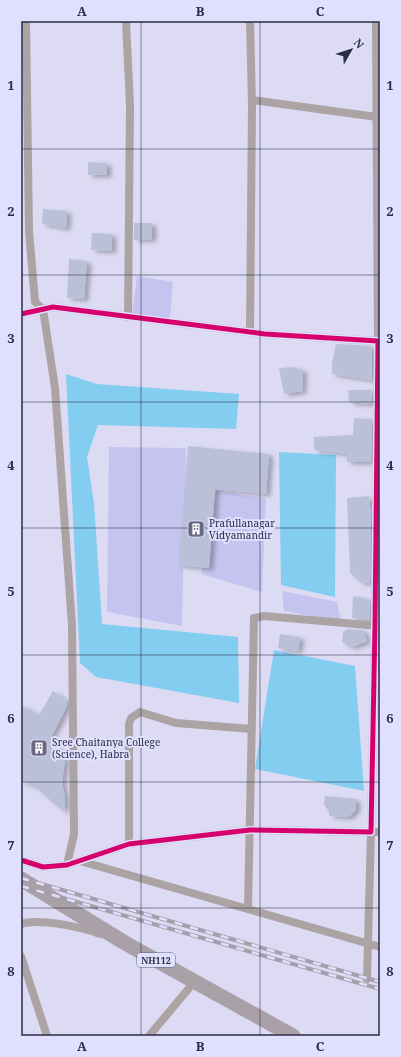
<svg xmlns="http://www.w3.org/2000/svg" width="401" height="1057" font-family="'Noto Serif',serif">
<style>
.green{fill:#c5c4f0}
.water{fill:#83cdf0}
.building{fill:#bac0d8;filter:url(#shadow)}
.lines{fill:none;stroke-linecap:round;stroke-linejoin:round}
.street{stroke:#aca3a5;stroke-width:8}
.highway{stroke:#a9a0a8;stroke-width:15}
.rail-casing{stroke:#a59fa9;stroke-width:4}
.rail{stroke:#e0e0fe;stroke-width:2.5;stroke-dasharray:8;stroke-linecap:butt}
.cycleway-casing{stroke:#e0e0fe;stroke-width:8}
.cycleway{stroke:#d6006c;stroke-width:5}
.grid{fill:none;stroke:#2d2b47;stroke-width:1;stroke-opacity:0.55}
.labels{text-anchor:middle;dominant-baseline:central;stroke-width:4;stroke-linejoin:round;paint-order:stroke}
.shield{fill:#e0e0fe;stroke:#63617e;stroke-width:1}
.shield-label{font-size:9px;font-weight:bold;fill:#2d2b47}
.poi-label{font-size:10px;fill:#2d2b47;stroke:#e0e0fe;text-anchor:start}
.neatline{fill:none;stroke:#2d2b47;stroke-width:1.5}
.grid-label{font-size:13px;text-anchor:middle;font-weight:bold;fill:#2d2b47}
</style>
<defs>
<filter id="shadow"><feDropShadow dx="4.5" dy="2.5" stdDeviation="2" flood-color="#0004"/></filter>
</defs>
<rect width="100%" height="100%" fill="#dcdbf3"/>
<path class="green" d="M137 276 173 282 170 319 132 314Z
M109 447 186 448 182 626 107 612Z
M216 490 266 499 262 592 201 574Z
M282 591 337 602 341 622 284 611Z"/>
<path class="water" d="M66 374 97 384 239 394 236 429 98 425 87 457 94 503 102 624 238 637 239 703 96 677 80 663Z
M279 452 336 455 335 597 281 585Z
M274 650 355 666 364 791 255 769Z"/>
<path class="building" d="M88 162 107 163V175H88Z
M43 209 67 211 66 228 42 224Z
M134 223H152V239L134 240Z
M92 233 112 234V251L91 250Z
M69 259 87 261 84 299 67 298Z
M336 344 372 346V380L332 374V363Z
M292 367 303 370 302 391 284 394 279 368Z
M348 390H372V404L349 402Z
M354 418 372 419 371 462H347V454L314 450V437L353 435Z
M188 446 269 454 266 494 215 489 209 568 178 565Z
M369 496 371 518 370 583 360 582 350 573 347 498Z
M353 596 367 598 366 600 370 599V620L352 618Z
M347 629 363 630 367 641 352 647 342 642 343 632Z
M280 634 300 637 298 651 278 648Z
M53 691 67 701V706L51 737 65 759 62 783 65 798 64 812 34 786 21 781V705L39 715Z
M325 796 356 799V809L349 817 329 816V811L324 805Z"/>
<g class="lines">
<path class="street" d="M26 21 29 231 35 302 43 309 55 388 72 625 74 834 67 865
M126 21 130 106 128 317
M250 21 252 105 250 332
M376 21 378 341H380
M252 100 377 117
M21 314 53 307 265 334 378 341 375 625 371 832 250 830 129 844 67 865 43 867 21 860
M129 844V724L131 718 140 712 176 723 252 729
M80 861 380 947
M248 909 254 618 264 616 379 626
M21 924C40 918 81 927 100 934
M21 956 47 1036
M367 979 371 832H380
M149 1036 195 981"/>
<path class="highway" d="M21 879 125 943 293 1036"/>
<g class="rail-casing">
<path id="rail" d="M21 878 380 982
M21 886 380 989"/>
</g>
<use href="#rail" class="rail"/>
<g class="cycleway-casing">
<path id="cycleway" d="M21 314 53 307 265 334 378 341 375 625 371 832 250 830 129 844 67 865 43 867 21 860"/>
</g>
<use href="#cycleway" class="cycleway"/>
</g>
<path class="grid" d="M141 21V1036M260 21V1036M21 149H380M21 275H380M21 402H380M21 528H380M21 655H380M21 782H380M21 908H380"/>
<defs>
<g id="building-square" transform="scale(0.9)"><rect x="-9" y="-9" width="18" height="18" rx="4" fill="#6a6983" stroke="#e0e0fe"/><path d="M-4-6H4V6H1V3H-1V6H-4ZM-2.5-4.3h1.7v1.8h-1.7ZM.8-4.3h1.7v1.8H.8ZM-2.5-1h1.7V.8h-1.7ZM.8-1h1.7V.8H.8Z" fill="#fff"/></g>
</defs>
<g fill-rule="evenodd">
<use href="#building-square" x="196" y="529"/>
<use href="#building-square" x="39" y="748"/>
</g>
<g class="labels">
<rect class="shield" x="137" y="953" width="38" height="14" rx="3"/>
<g class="shield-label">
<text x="156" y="960">NH112</text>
</g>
<g class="poi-label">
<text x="209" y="523">Prafullanagar<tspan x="209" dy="12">Vidyamandir</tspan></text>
<text x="52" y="742">Sree Chaitanya College<tspan x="52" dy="12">(Science), Habra</tspan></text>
</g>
</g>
<rect width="401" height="1057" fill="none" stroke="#e0e0fe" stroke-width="44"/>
<g transform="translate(351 50) rotate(51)" stroke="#e0e0fe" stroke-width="3" paint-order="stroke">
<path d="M0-3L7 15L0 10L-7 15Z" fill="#2d2b47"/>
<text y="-6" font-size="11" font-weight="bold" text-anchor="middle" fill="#2d2b47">N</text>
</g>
<rect x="22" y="22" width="357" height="1013" class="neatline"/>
<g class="grid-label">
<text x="82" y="16">A</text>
<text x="200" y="16">B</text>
<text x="320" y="16">C</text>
<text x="11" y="90">1</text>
<text x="390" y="90">1</text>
<text x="11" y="216">2</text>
<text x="390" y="216">2</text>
<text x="11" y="343">3</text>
<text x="390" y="343">3</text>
<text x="11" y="470">4</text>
<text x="390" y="470">4</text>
<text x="11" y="596">5</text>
<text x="390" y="596">5</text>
<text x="11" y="723">6</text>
<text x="390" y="723">6</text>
<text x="11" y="850">7</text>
<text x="390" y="850">7</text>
<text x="11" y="976">8</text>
<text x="390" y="976">8</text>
<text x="82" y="1051">A</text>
<text x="200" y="1051">B</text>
<text x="320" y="1051">C</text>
</g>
</svg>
